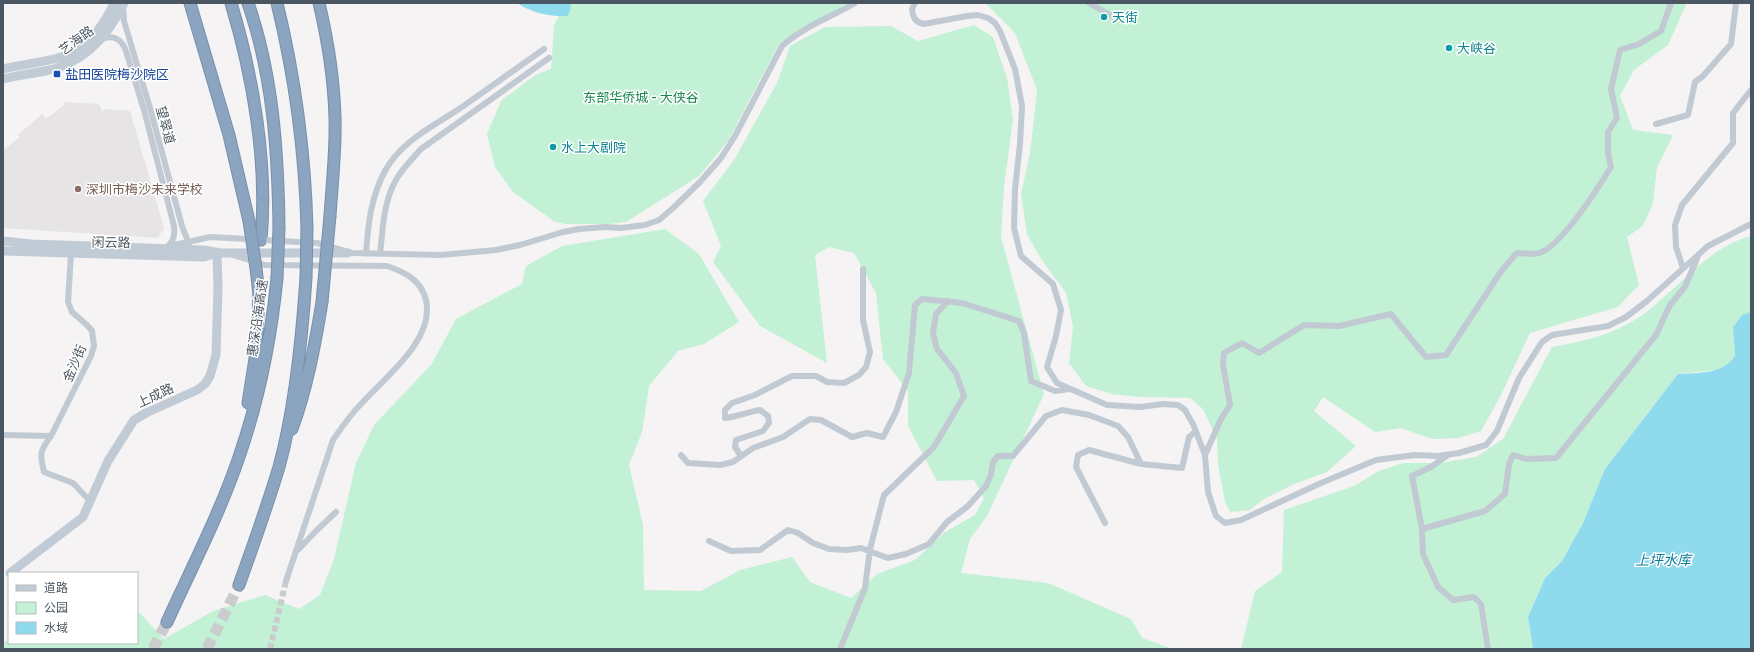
<svg xmlns="http://www.w3.org/2000/svg" width="1754" height="652" font-family="Cabin,'Noto Sans SC',sans-serif">
<style>
.education{fill:#e6e4e5}
.green{fill:#c3f1d5}
.water{fill:#90daee}
.lines{fill:none;stroke-linecap:round;stroke-linejoin:round}
.street-tunnel{stroke:#caccce;stroke-width:6;stroke-dasharray:6 3;stroke-linecap:butt}
.highway-tunnel{stroke:#caccce;stroke-width:11;stroke-dasharray:11 5.5;stroke-linecap:butt}
.highway-casing{stroke:#7690ad;stroke-width:13}
.street{stroke:#c1cad2;stroke-width:6}
.secondary{stroke:#c1cbd6;stroke-width:9}
.highway{stroke:#8ba5c1;stroke-width:11}
.highway-bridge-casing{stroke:#7690ad;stroke-width:13;stroke-linecap:butt}
.highway-bridge{stroke:#8ba5c1;stroke-width:11}
.culture-dot{fill:#0f9aa8;stroke:#fff;stroke-width:1.5}
.transit-dot{fill:#1a4fb4;stroke:#fff;stroke-width:1.5}
.education-dot{fill:#8d6e63;stroke:#fff;stroke-width:1.5}
.labels{text-anchor:middle;dominant-baseline:central;stroke-width:3;stroke-linejoin:round;paint-order:stroke}
.culture-label{font-size:13px;fill:#0d838f;stroke:#fff;text-anchor:start}
.street-label{font-size:13px;fill:#4a5661;stroke:#fff}
.transit-label{font-size:13px;fill:#164399;stroke:#fff;text-anchor:start}
.park-label{font-size:13px;fill:#17864f;stroke:#fff}
.education-label{font-size:13px;fill:#785e54;stroke:#fff;text-anchor:start}
.water-label{font-size:14px;font-style:italic;fill:#0c7c9b;stroke:#fff}
</style>
<rect width="100%" height="100%" fill="#f5f3f3"/>
<path class="education" d="M64 102 99 104 102 111 108 109 130 111 164 228 158 238 3 228V150L14 142 20 137 18 135 42 114 46 119 64 105Z"/>
<path class="green" d="M565 3H848L779 44 728 141 699 176 626 222 610 224H566L555 222 513 192 495 167 487 134 501 101 535 75 551 69 554 26Z
M985 3H1685L1686 5 1668 45 1634 70 1620 96 1633 130 1673 135 1657 168 1653 203 1643 226 1627 237 1639 285 1618 307 1530 333 1501 395 1481 431 1459 438 1432 439 1401 428 1375 432 1323 397 1314 411 1356 446 1327 472 1294 484 1264 499 1250 510 1230 512 1225 502 1218 464 1217 439 1203 409 1190 398 1139 397 1112 394 1086 386 1069 363 1073 326 1066 293 1041 259 1027 234 1021 194 1030 153 1037 90 1015 33Z
M974 25 993 37 1007 78 1013 119 1004 187 1001 237 1044 394 987 516 970 539 961 573 1048 583 1131 619 1142 638 1173 649H3V642L9 640V643H137V610L164 639 213 611 265 595 299 609 320 595 334 559 356 463 374 425 431 365 456 319 522 284 526 266 562 246 665 229 699 254 739 322 704 344 678 351 649 386 642 432 629 465 643 525 644 590 701 591 740 570 792 557 810 582 851 598 877 574 915 560 945 532 975 515 984 498 974 480 937 481 908 426V391L883 359 876 293 854 253 829 247 815 255 827 363 760 326 713 262 721 246 703 201 734 160 777 83 790 46 825 27 891 26 918 41Z
M1751 236V312L1742 315 1733 327 1735 356 1729 364 1717 370 1678 374 1605 469 1583 523 1562 561 1545 578 1528 617 1533 649H1241L1255 591 1282 572 1284 510 1354 486 1379 471 1403 463H1440L1476 457 1503 439 1552 347C1591 340 1624 332 1655 305 1685 280 1712 246 1751 236Z"/>
<path class="water" d="M517 3H570C572 8 570 12 567 16 550 17 532 13 517 3Z
M1751 312V649H1533L1528 617 1545 578 1562 561 1583 523 1605 469 1678 374C1699 373 1723 374 1735 356L1733 327 1742 315Z"/>
<g class="lines">
<path class="street-tunnel" d="M270 649 286 581"/>
<path class="highway-tunnel" d="M153 649 167 622
M207 649 239 585"/>
<g class="highway-casing">
<path id="highway" d="M190 3 229 135 249 221
M231 3C253 76 268 163 261 240
M248 3C273 75 278 152 279 227
M277 3C295 77 305 151 307 228
M319 3C328 41 334 80 335 118 336 151 332 184 330 216
M248 403 256 352 259 295
M292 429C307 388 315 345 322 302
M239 585C253 546 267 507 279 467 295 409 302 338 306 278
M167 622C192 567 220 513 239 457 259 399 271 339 277 278"/>
</g>
<path class="street" d="M915 3 912 9C913 18 915 22 924 24L967 16 978 15 988 18 995 23 1000 31 1015 69 1022 106 1020 144 1015 189 1014 228 1021 256 1053 284 1061 310 1056 336 1047 367 1057 383 1107 405 1140 407 1163 404 1178 405 1185 410 1193 424 1205 455 1208 492 1216 516 1225 523 1241 520 1321 483 1376 460 1415 455 1438 456 1459 453 1486 445 1497 431 1519 378 1542 342 1552 335 1608 326 1626 317 1647 301 1708 246 1751 224
M1089 3 1112 16
M123 6 124 21 150 108 182 226 189 244
M102 39C114 34 122 40 126 51L144 110 174 226C175 234 174 242 167 247
M1656 124 1688 115 1695 82 1703 76 1731 44 1736 3
M170 246 210 237 317 243 352 253 441 255 496 250 520 245 563 232 579 229 605 227 621 228 645 225 659 220 672 209 700 182 721 158 735 136 782 46C803 27 831 17 855 3
M71 254 68 302 72 312 87 325 92 331 94 346 91 356 51 436C39 452 40 454 44 472L73 483 90 501
M366 254C368 224 371 197 385 171 402 140 434 126 462 107 489 88 517 68 544 49
M380 254C383 228 383 202 397 178 404 167 413 158 421 149L549 58
M233 255 265 265 387 266C405 272 421 280 426 300 435 340 385 377 361 404 350 415 342 427 333 440L286 581
M1683 268 1676 247 1675 225 1682 205 1733 143V113L1751 90
M3 435 51 436
M681 455 688 463 720 465 733 462 753 448 783 437 810 419 821 420 852 437 867 433 883 437 896 412 909 373 915 305 922 299 962 303 1019 321 1024 333 1031 381 1055 391 1069 389
M1205 455 1221 419 1230 405 1223 364 1224 353 1242 343 1259 353 1304 325 1339 326 1391 314 1426 357 1446 355 1502 270 1517 253C1524 253 1533 255 1539 253 1562 246 1598 188 1611 167L1608 153V132L1617 118 1611 89 1620 50 1639 44 1661 31 1671 3
M741 456 735 447 736 440 763 431 769 423 768 416 760 410C748 412 737 417 725 418V410L732 403 755 395 792 376H816L827 382 844 383 859 375 866 367 870 352 863 320V269
M1105 523 1076 467 1078 455 1089 450 1141 464
M1422 529 1412 476 1431 467 1448 455
M709 541 731 551 760 550 788 530 798 533 813 543 829 549 847 550 861 548 888 558 906 554 929 544 947 522 968 506 986 486 991 475 993 462 998 456H1013L1046 416 1062 410 1089 415 1118 426 1128 437 1141 464 1182 468 1189 437 1196 431
M298 550 316 531 336 512
M840 649 865 588 870 549 884 495 934 447 964 396 956 373 937 349 933 334 936 314 948 301
M1488 649 1481 604 1474 597 1453 600 1438 587 1423 554 1422 529 1485 511 1505 494 1509 464 1513 455 1526 459 1556 458 1656 335 1670 305 1685 287 1698 256"/>
<path class="secondary" d="M3 69C22 64 42 63 61 57 87 49 103 27 114 3
M3 79C17 75 31 74 45 71 84 64 108 36 124 3
M3 241 31 244 203 250 221 253H348
M3 251 204 257 217 253
M10 573 83 517 108 461 134 420 146 413 197 390 205 384 210 376 216 355 218 287 217 253"/>
<use href="#highway" class="highway"/>
<g class="highway-bridge-casing">
<path id="highway-bridge" d="M249 221 256 268 259 295
M277 278 279 227
M306 278 307 228
M322 302 330 216"/>
</g>
<use href="#highway-bridge" class="highway-bridge"/>
</g>
<g class="culture-dot">
<circle cx="1104" cy="17" r="4"/>
<circle cx="1449" cy="48" r="4"/>
<circle cx="553" cy="147" r="4"/>
</g>
<rect class="transit-dot" x="53" y="70" width="8" height="8" rx="2"/>
<circle class="education-dot" cx="78" cy="189" r="4"/>
<g class="labels">
<g class="culture-label">
<text x="1112" y="17">天街</text>
<text x="1457" y="48">大峡谷</text>
<text x="561" y="147">水上大剧院</text>
</g>
<g class="street-label">
<text transform="translate(76 40) rotate(-36)">艺海路</text>
<text transform="translate(166 125) rotate(75)">望翠道</text>
<text transform="translate(111 242) rotate(1)">闲云路</text>
<text transform="translate(257 318) rotate(-82)">惠深沿海高速</text>
<text transform="translate(74 363) rotate(-67)">金沙街</text>
<text transform="translate(155 395) rotate(-25)">上成路</text>
</g>
<g class="transit-label">
<text x="65" y="74">盐田医院梅沙院区</text>
</g>
<g class="park-label">
<text x="641" y="97">东部华侨城 - 大侠谷</text>
</g>
<g class="education-label">
<text x="86" y="189">深圳市梅沙未来学校</text>
</g>
<g class="water-label">
<text x="1663" y="560">上坪水库</text>
</g>
</g>
<rect width="1754" height="652" fill="none" stroke="#4a5661" stroke-width="8"/>
<rect x="8" y="572" width="130" height="72" fill="#ffffff" stroke="#b7bbc0"/>
<rect x="16" y="585" width="20" height="6" fill="#c1cbd6" stroke="#b7bbc0"/>
<text x="44" y="592" font-size="12" fill="#4a5661">道路</text>
<rect x="16" y="602" width="20" height="12" fill="#c3f1d5" stroke="#b7bbc0"/>
<text x="44" y="612" font-size="12" fill="#4a5661">公园</text>
<rect x="16" y="622" width="20" height="12" fill="#90daee" stroke="#b7bbc0"/>
<text x="44" y="632" font-size="12" fill="#4a5661">水域</text>
</svg>
